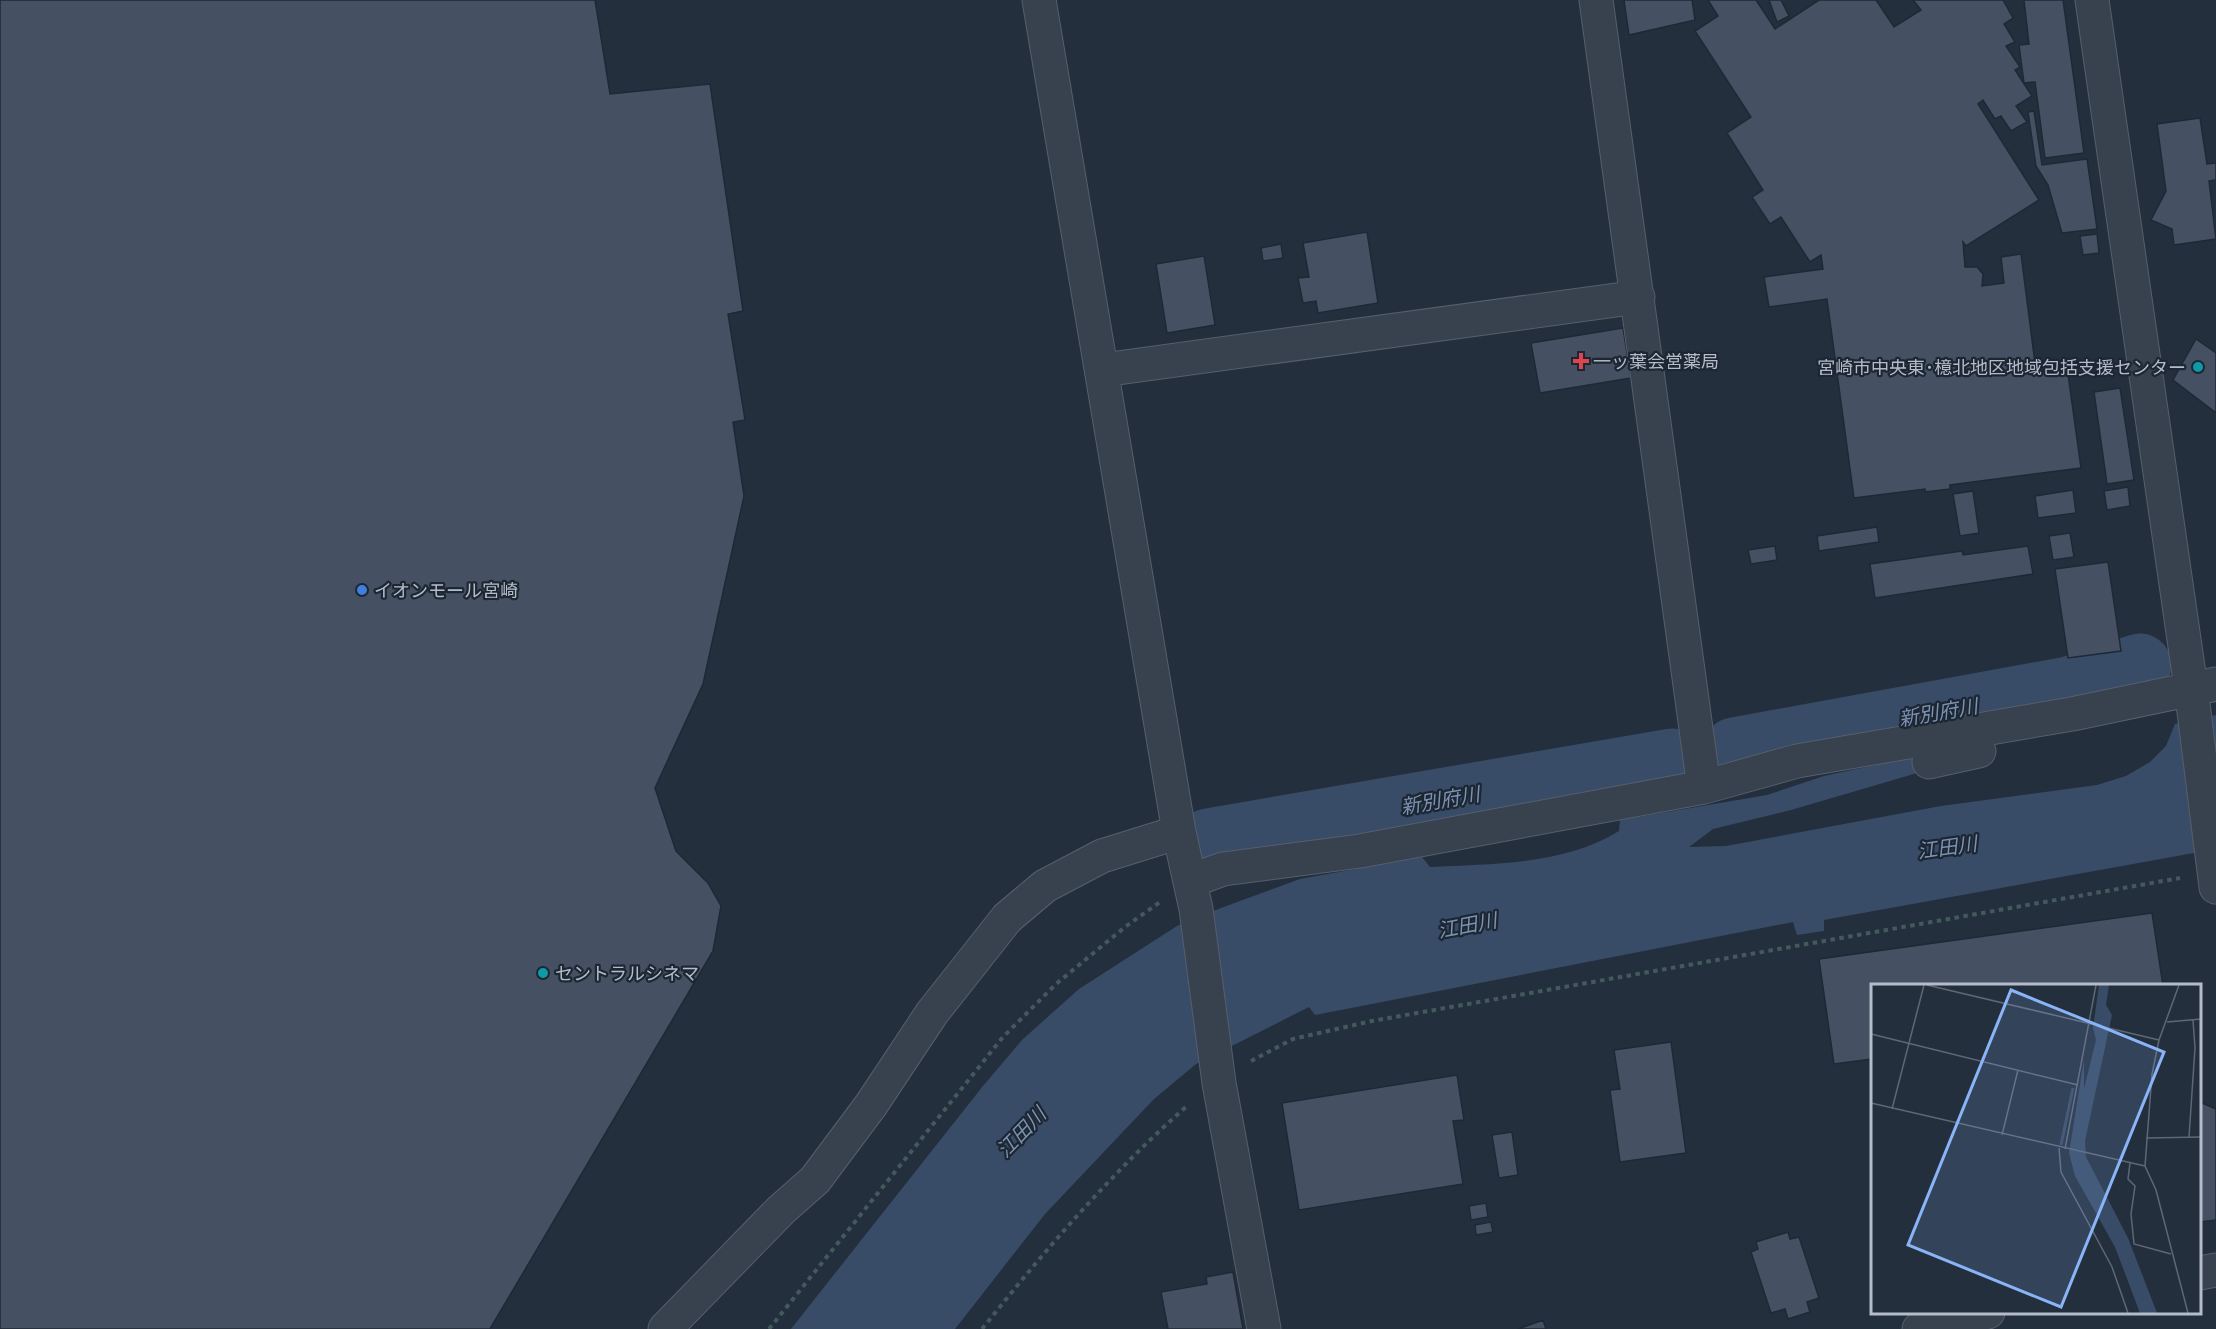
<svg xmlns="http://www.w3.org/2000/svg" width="2216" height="1329" font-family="Manrope,'Noto Sans JP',sans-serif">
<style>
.water{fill:#394c67}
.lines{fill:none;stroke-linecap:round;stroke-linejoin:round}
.river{stroke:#394c67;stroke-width:63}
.building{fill:#455162;stroke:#1f2835;stroke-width:1.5}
.minor-casing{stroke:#565f6c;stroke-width:35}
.path{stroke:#44595c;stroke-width:4;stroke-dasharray:4.5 4.5;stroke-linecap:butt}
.minor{stroke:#38414e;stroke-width:33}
.health-dot{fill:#e0444e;stroke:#1d2633;stroke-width:2}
.culture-dot{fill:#0f9aa8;stroke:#1d2633;stroke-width:2}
.shop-dot{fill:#3f7fe0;stroke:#1d2633;stroke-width:2}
.labels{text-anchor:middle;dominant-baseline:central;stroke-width:4.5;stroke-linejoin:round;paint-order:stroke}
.poi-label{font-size:18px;fill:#b4bcc9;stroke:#1d2633;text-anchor:start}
.water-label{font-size:20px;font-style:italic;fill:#7c92b1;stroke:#1d2633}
.inset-river{fill:none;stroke:#394c67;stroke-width:3}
.inset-road{fill:none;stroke:#5e6776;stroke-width:1.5}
.view{fill:#8ab4f8;fill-opacity:0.15;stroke:#8ab4f8;stroke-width:3}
.inset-edge{fill:none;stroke:#b4bcc9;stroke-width:3}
</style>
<rect width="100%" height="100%" fill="#242f3e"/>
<path class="water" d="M2216 715V849L1824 920V931L1797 935 1793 922 1315 1015 1309 1007 1196 1064 1154 1099 1045 1214 955 1329H791L983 1086 1022 1040 1079 989 1177 926 1221 908 1300 879 1422 857 1430 867C1493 864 1564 865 1619 831L1620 820 1767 795 1824 776 1918 756 1924 771 1791 810 1713 829 1689 847 1726 846 1941 806 2097 785 2126 776 2150 762 2166 746 2175 724Z"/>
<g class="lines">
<path class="river" d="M1734 749 2069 688 2140 665
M1208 840 1672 760"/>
</g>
<path class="building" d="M0 0H595L610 94 710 84 743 311 728 314 745 420 733 422 744 496 703 684 655 788 676 851 708 883 721 906 713 951 490 1329H0Z
M1624 0H1692L1695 20 1629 35Z
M1708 0H1756L1775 29 1819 0H1876L1894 27 1921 10 1913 0H2003L2013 18 2004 24 2015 42 2006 46 2020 67 2015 70 2032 96 2016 106 2027 122 2011 131 2001 116 1995 119 1983 100 1978 104 2039 200 1966 246 1963 242 1965 267H1977L1983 274 1982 286 2004 283 2001 257 2021 254 2036 371 2067 367 2081 468 1950 485V489L1925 492V489L1854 498 1827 299 1769 307 1764 277 1823 269 1821 255 1810 262 1781 217 1770 224 1752 197 1763 190 1727 133 1751 117 1695 31 1718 16Z
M1769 0H1781L1789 16 1777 22Z
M2024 0H2063L2084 153 2045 158 2035 82 2024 83 2019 45 2029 44Z
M2034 111 2042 165 2087 159 2097 229 2062 233 2048 185 2036 166 2028 112Z
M2200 118 2207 164 2216 163V180L2209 181 2216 239 2174 245 2172 229 2151 220 2166 191 2157 124Z
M1367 232 1378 303 1318 313 1316 301 1303 303 1298 278 1309 277 1303 243Z
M2097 234 2099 253 2083 255 2080 236Z
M1281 244 1283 258 1263 261 1261 248Z
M1204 256 1215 325 1167 333 1156 264Z
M1623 328 1631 378 1540 393 1531 343Z
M2196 339 2216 353V413L2173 380Z
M2120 388 2134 480 2107 484 2094 392Z
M2128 487 2130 506 2107 510 2104 491Z
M2073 490 2076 513 2038 518 2035 496Z
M1973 491 1979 533 1960 536 1953 494Z
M1877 527 1879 542 1819 551 1817 536Z
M2070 533 2074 557 2053 560 2049 536Z
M1775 546 1777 560 1751 564 1748 550Z
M2028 546 2033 574 1875 598 1870 564 1962 551 1963 555Z
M2108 562 2121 651 2068 658 2055 569Z
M2152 913 2163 986H1872V1059L1834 1064 1819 959Z
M1671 1042 1686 1153 1620 1162 1610 1090 1620 1089 1614 1050Z
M1457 1075 1464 1120 1453 1121 1463 1184 1299 1210 1282 1103Z
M2200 1102 2216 1109V1220L2200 1222Z
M1512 1132 1518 1175 1499 1178 1492 1135Z
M1486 1203 1488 1217 1471 1220 1469 1206Z
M1491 1222 1493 1232 1476 1235 1475 1225Z
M1788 1232 1790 1239 1799 1237 1819 1298 1807 1302 1810 1312 1788 1319 1785 1309 1771 1313 1751 1252 1758 1249 1756 1242Z
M1233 1272 1243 1329H1168L1161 1292 1207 1284 1206 1277Z
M1543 1320 1546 1329H1518Z"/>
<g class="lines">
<g class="minor-casing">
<path id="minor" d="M1039 0 1179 832 1196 909 1219 1083 1264 1329
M1596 0 1704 787
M2092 0 2191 688 2216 887
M1103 370 1638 297
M1929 762 1979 751
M1190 881 1223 869 1360 851 1704 787 1797 761 2072 714 2216 684
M2200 1273 2216 1270
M665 1329 781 1210 815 1180 871 1105 932 1013 1007 918 1045 886 1102 856 1179 832
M1919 1329 1988 1312"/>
</g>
<path class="path" d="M1251 1061 1293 1039 1372 1021 2180 878
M769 1329 1003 1037 1056 984 1125 927 1160 902
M982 1329C1046 1249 1111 1173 1188 1105"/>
<use href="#minor" class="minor"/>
</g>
<path class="health-dot" d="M1578 352h6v6h6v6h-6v6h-6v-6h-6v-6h6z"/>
<g class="culture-dot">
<circle cx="2198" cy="367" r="6"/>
<circle cx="543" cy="973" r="6"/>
</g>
<circle class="shop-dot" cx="362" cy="590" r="6"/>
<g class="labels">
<g class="poi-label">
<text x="1593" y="361">一ッ葉会営薬局</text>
<text x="2186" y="367" text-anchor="end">宮崎市中央東･檍北地区地域包括支援センター</text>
<text x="374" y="590">イオンモール宮崎</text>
<text x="555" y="973">セントラルシネマ</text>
</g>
<g class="water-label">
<text transform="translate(1938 712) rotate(-10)">新別府川</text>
<text transform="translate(1440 800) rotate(-10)">新別府川</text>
<text transform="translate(1947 847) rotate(-8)">江田川</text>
<text transform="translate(1467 925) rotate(-11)">江田川</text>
<text transform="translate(1021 1132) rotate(-46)">江田川</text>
</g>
</g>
<g transform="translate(1871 984)">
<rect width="330" height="330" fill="#242f3e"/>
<path d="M228 1H238L235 21 241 31 214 157 215 173 257 254 286 329H269L244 263 204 192 198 169 213 75V105L225 56 222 44Z" fill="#394c67"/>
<path class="inset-river" d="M190 161 202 104"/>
<path class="inset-road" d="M56 1 288 56M308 1 288 56 281 90 274 182 285 206 317 329M296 38 330 35M0 50 207 101M0 119 274 182M21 125 53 1M131 151 147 86M318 153 324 64 322 36M275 154 330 153M188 164 190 188 241 283 257 329M194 165 225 1M259 179 257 195 264 202 260 230 263 260 300 270"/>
<path class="view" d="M140 6 293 68 190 323 37 261Z"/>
<rect width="330" height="330" class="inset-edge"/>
</g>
</svg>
